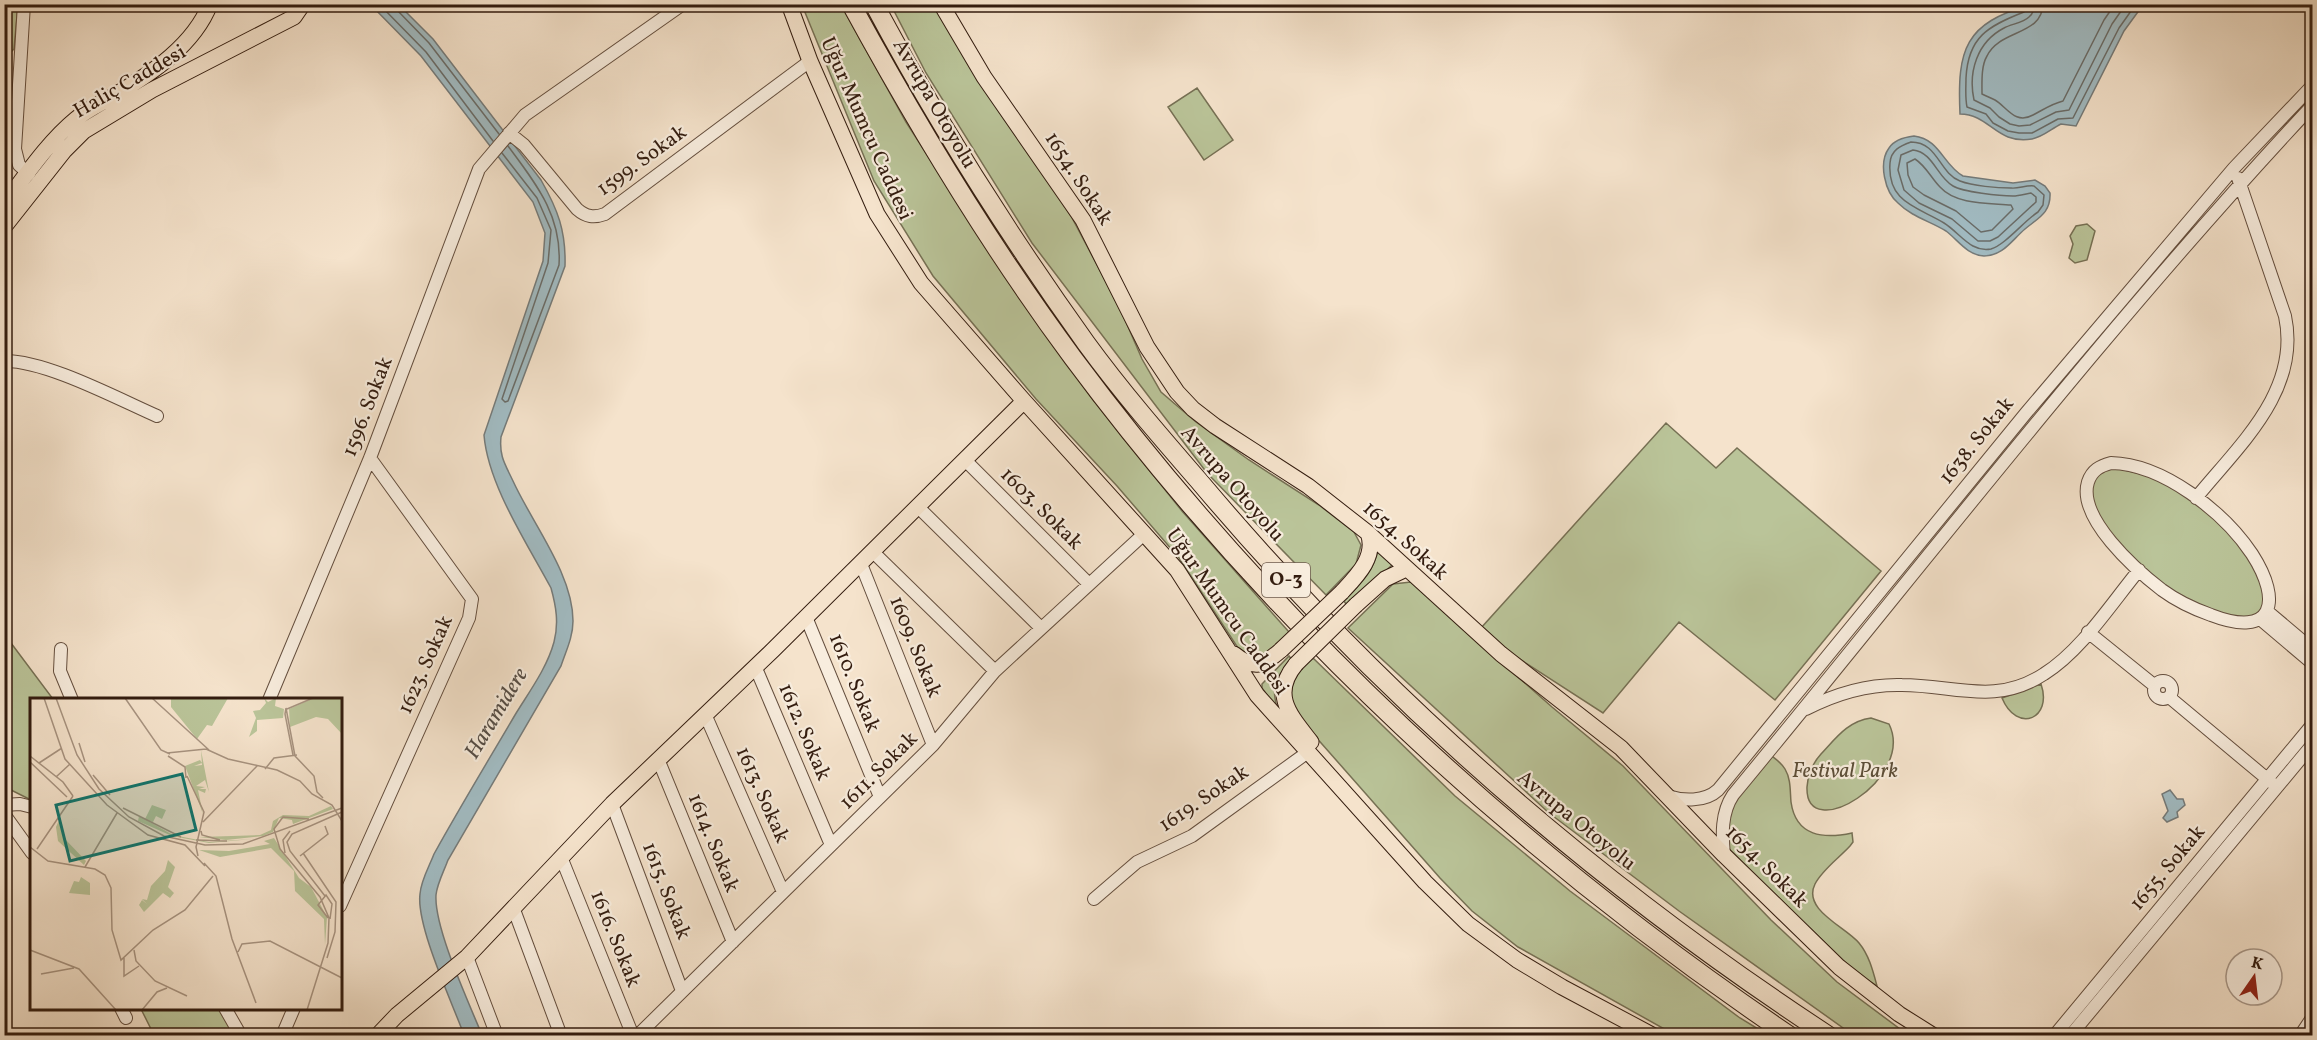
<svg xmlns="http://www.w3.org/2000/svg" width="2317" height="1040" font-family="Vollkorn,serif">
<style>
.green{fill:#bac499;stroke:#767054;stroke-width:1.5}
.water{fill:#a1bbc2;stroke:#757b7a;stroke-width:1.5}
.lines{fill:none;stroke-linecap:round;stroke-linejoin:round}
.shore{stroke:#6a6c68;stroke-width:1.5}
.minor-casing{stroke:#644e3e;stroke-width:14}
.major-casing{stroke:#331c0f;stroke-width:17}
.highway-casing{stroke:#331c0f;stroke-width:20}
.minor{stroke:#f8edde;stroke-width:12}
.major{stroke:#f5e3cc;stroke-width:15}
.highway{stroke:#f5e3cc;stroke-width:18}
.major-bridge-casing{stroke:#331c0f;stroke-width:17;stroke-linecap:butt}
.major-bridge{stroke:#f5e3cc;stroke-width:15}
.labels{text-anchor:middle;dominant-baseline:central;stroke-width:4.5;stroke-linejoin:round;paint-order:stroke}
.shield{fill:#f8edde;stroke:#6e5b4d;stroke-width:1.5}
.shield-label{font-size:20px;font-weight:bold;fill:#331c0f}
.street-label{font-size:21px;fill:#331c0f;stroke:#f8edde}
.park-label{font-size:21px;font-style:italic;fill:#5c4e38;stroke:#f8edde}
.water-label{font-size:22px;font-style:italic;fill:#544c45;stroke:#f8edde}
.inset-road{fill:none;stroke:#a79380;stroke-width:1.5}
.view{fill:#0f766e;fill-opacity:0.15;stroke:#0f766e;stroke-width:3}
.inset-edge{fill:none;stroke:#331c0f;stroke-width:3}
</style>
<rect width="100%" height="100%" fill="#f5e3cc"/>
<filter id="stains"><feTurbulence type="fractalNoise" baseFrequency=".00333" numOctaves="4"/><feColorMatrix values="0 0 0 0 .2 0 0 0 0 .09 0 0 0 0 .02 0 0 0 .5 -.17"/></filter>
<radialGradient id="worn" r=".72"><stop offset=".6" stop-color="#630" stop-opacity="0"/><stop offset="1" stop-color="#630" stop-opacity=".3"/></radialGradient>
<path class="green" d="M5 4 18 5 14 49 6 57 5 78Z
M802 5H841L906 122 1016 293 1091 397 1182 511 1289 632 1272 653 1256 660 1238 648 1179 558 1117 486 1036 399 933 276 874 181Z
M891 5H934L1071 216 1119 306 1142 359 1161 392 1196 422 1249 460 1319 505 1354 532 1361 545 1356 564 1326 595 1207 473 1032 243 926 73Z
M1197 88 1233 140 1204 160 1168 107Z
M2087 224 2095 231 2087 260 2075 263 2069 258 2073 244 2070 236 2076 226Z
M1666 423 1716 468 1737 448 1881 571 1775 700 1679 622 1603 713 1512 654 1481 628Z
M2103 465 2171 481 2247 547 2269 605 2247 624 2162 590 2094 517 2089 479Z
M1378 550 1393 564 1348 607 1344 601C1359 585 1373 573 1378 550Z
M1411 582 1552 707 1623 766 1771 920 1837 982 1908 1035H1853L1679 911 1549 813 1348 628 1393 584Z
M5 635 53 699 32 700 31 800 5 787Z
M1289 656 1292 660C1275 678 1270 685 1278 711L1262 688V684Z
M1313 658 1455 796 1570 891 1740 1018 1768 1035H1675L1518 947 1472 911 1440 878 1307 727 1292 705 1290 680Z
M2041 684C2053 719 2017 734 2002 698Z
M1871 718 1889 724C1916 779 1805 846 1807 787 1808 774 1812 764 1821 754 1836 738 1848 721 1871 718Z
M1768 753C1774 758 1781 762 1785 769 1791 779 1790 791 1791 802 1796 837 1824 839 1852 833L1853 842 1850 846C1839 858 1822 870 1815 884 1802 910 1846 927 1859 943 1869 955 1873 971 1877 986L1856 973 1723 843 1724 819Z
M141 1009H220L236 1035H154Z"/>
<path class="water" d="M371 5H399L433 39 541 180C558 210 566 231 565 266L501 437C499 456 505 464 513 481 532 523 573 574 573 621 573 637 566 651 561 666L448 860C444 871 437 884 436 895 434 928 469 1003 482 1035H464C452 1002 416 926 420 894 421 880 429 867 434 854 460 807 488 761 515 715 529 692 547 668 554 642 559 623 556 606 551 588 527 543 488 485 484 435L543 261 545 233 533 202 421 56Z
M2030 5H2143L2124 31 2076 126 2061 124C2051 129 2043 137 2032 139 1996 145 1990 114 1960 114 1957 49 1965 23 2030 5Z
M1914 136C1940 139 1943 165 1963 176L2013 183 2035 180 2045 186 2050 193C2051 213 2038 218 2025 229 2012 240 2003 256 1984 256 1967 255 1958 240 1946 231 1930 221 1912 217 1898 203 1885 192 1878 163 1889 148 1894 140 1906 137 1914 136Z
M2170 790 2177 799H2183L2185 805 2177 812 2178 817 2167 822 2163 818 2168 811 2162 794Z"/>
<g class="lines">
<path class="shore" d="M379 4 426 52 493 141
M396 4 397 10 429 43 499 134
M2027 4 2024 12C1988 26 1968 37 1966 78 1966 88 1965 97 1967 107L1986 114 1993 123 2008 131 2019 133H2032L2058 119 2073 118 2119 28 2136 4
M2034 4C2034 10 2033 14 2029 17 2023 23 2011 24 2004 28 1977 42 1968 72 1974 100L1990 108 1999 117 2010 124 2019 126 2030 125 2056 112 2069 110 2112 24 2126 4
M2043 4C2042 36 2000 29 1987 56 1981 66 1982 82 1982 94 1986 96 1991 98 1995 100 2007 107 2015 125 2033 115 2043 110 2051 104 2063 101L2104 20 2115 4
M1911 142C1938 142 1939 173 1960 181 1973 186 1997 188 2011 188 2018 189 2026 185 2034 186L2044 195 2043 205 2038 212C2024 221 2005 245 1991 249 1971 253 1960 233 1944 223 1918 207 1887 203 1890 163 1891 150 1900 146 1911 142Z
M1913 150C1933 152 1937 177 1953 186 1963 192 2000 196 2013 196 2019 196 2025 194 2031 193L2036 197V202L1998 237 1990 241H1978L1952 219 1919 203 1904 190 1898 170 1901 155Z
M502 153 537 198 551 230 548 263 502 399 505 402 508 401 559 265C562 216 537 185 508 146
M1915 159C1926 166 1931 178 1940 187 1956 205 1989 203 2011 205L2013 209 1992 230 1981 232 1956 211 1924 195 1913 187 1908 175 1907 163Z"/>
<g class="minor-casing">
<path id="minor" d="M24 4 15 149 19 165 29 174
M509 133 524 145 577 209C586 217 594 218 605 214L810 61
M4 361C45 360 118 399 157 416
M965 460 1089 584
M2111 463C2163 464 2224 512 2252 554 2283 602 2273 639 2211 615 2194 609 2177 601 2162 590 2136 570 2077 518 2088 482 2092 470 2100 466 2111 463Z
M2196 498C2239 445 2301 391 2285 316L2238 178
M918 507 1041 628
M873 552 995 671
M861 564 933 745
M2267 611 2312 649
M806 617 880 797
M2260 619 2312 663
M2088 632 2155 686
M61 649 60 671 72 700
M755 666 831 845
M2154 690a9 9 0 1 1 18 0a9 9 0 1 1-18 0Z
M2169 697 2272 783
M269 700 370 458 479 169 525 115 683 4
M1806 709C1837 693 1867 684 1902 685 1954 685 1995 706 2044 674 2081 651 2111 604 2139 570
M705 714 783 892
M658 759 733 942
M1667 796C1683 801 1705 802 1718 790L2026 413 2234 168 2312 86
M612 804 682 991
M4 805 20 804 32 807
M4 814 32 853
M1724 855C1722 835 1721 813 1733 795 1924 564 2107 325 2312 106
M561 857 633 1036
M1094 899 1137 862 1192 836 1308 752
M340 906 469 618 472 599 370 458
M513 907 561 1036
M467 957 497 1036
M121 1008 126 1018
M225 1008 241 1036
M282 1036 294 1008
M637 1036 933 745 995 671 1145 533
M2054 1036 2312 725
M2070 1036 2312 745
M2300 1036 2312 1018"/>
</g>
<g class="major-casing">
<path id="major" d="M789 4 810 61 877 214 921 283 1024 401 1177 570 1257 695 1425 882 1468 924 1517 960 1562 987 1654 1036
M941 4 984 77 1083 220 1147 347 1177 392 1193 409 1215 426 1308 486 1368 533 1501 654 1621 748 1724 855 1839 967 1899 1014 1934 1036
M4 204C26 175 48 142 76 119 87 110 102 103 115 95 152 73 194 45 210 4
M4 227 64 151 84 131 152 90 294 17 303 4
M1342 592C1357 576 1377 556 1368 533
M1356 605 1385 579 1406 569
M1234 654C1254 670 1263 666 1281 650
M1296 664C1270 695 1291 716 1311 742
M377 1036 397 1015 467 957 612 804 773 650 1024 401"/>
</g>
<g class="highway-casing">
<path id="highway" d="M851 4C918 127 990 246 1073 358 1270 623 1516 851 1790 1036
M874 4C937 122 1008 234 1086 343 1121 391 1160 436 1199 481 1380 696 1594 882 1829 1036"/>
</g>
<use href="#minor" class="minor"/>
<use href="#major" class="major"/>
<use href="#highway" class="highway"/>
<g class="major-bridge-casing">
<path id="major-bridge" d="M1281 650 1342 592
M1296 664 1356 605"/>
</g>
<use href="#major-bridge" class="major-bridge"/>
</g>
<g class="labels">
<rect class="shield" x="1262" y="563" width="48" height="34" rx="4.5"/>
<g class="shield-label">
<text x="1286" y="580">O-3</text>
</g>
<g class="street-label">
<text transform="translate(130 82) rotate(-30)">Haliç Caddesi</text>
<text transform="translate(934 104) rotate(60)">Avrupa Otoyolu</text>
<text transform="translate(866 129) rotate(66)">Uğur Mumcu Caddesi</text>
<text transform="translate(642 161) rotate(-36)">1599. Sokak</text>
<text transform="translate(1078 179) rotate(57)">1654. Sokak</text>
<text transform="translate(368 407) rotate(-69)">1596. Sokak</text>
<text transform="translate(1977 441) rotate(-51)">1638. Sokak</text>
<text transform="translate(1232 484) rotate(49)">Avrupa Otoyolu</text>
<text transform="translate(1041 509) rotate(45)">1603. Sokak</text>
<text transform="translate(1405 541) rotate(42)">1654. Sokak</text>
<text transform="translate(1227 612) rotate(55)">Uğur Mumcu Caddesi</text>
<text transform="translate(915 647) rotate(68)">1609. Sokak</text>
<text transform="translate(426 665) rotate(-66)">1623. Sokak</text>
<text transform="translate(854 683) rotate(68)">1610. Sokak</text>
<text transform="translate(804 732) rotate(67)">1612. Sokak</text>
<text transform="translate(879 771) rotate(-45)">1611. Sokak</text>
<text transform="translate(762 795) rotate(66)">1613. Sokak</text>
<text transform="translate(1204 799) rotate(-34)">1619. Sokak</text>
<text transform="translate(1576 821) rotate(39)">Avrupa Otoyolu</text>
<text transform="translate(713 843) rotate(68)">1614. Sokak</text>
<text transform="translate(1766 867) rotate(45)">1654. Sokak</text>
<text transform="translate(2168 868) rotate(-50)">1655. Sokak</text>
<text transform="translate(666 891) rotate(69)">1615. Sokak</text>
<text transform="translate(615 939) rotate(68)">1616. Sokak</text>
</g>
<g class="park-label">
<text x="1845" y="771">Festival Park</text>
</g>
<g class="water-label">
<text transform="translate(497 714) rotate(-59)">Haramidere</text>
</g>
</g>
<g transform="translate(30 698)">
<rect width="312" height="312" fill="#f5e3cc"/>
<path d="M141 0H198L182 28 177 27 167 41 141 9ZM234 0 238 4 246 0 245 8 254 11 253 20 227 22V33L219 39 226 20 223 13 230 12 236 5ZM284 0H312V36L298 21 286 19 260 29 259 11ZM171 52 179 94 175 82 166 88 175 89 169 91H176L175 95 168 92 173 116 155 68 170 62 172 65 164 68 172 67ZM122 107 136 112 132 121 126 118 123 124 118 123 143 137 179 144 222 141 179 145 142 138 108 123 109 118 115 121ZM301 108 303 111 263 126 262 122 249 120 243 134 233 138 196 142 169 139 230 137 241 132 243 123 253 117 279 118ZM30 120 34 140 56 163 54 167 28 143 26 129ZM244 140 269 180 281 189 297 219 295 247 294 221 265 193 264 173 241 150 190 159 169 152 199 153 240 146 234 143ZM138 162 145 169 138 189 144 195 140 200 133 195 114 214 109 207 112 202 117 206 112 201 117 202 121 188 135 173ZM51 179 60 185V197L39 195 44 183 49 184Z" fill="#bac499"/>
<path class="inset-road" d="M14 0 35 61 77 107 118 137 155 147 175 168M26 0 47 57 69 91 99 119 134 138 175 147 213 146 312 110M95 0 131 52 140 56M122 0 179 52M257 11 283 0M49 45 55 64M137 55 176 51 198 61 247 72 270 83 282 96 302 107 312 123M263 57 255 16 256 10 265 58M0 58 33 84 43 98M138 58 155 69 156 80M265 58 284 78 287 94 293 100M0 64 37 99M9 65 32 50M235 71 244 60 267 57M63 77 80 97M157 78 174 114 166 149 168 158M26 79 40 66M93 110 151 139M173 124 227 68M171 133 172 137 190 142M166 142 197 143M0 149 18 163 65 171 75 177 81 190 82 232 91 262 123 232 155 212 183 178M7 151 43 98M255 155 253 142 260 133M273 155 306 204 305 234 297 260M270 158 298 136 295 128M174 165 186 178 202 241 226 305M55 169 87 115M295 198 260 153 257 144 262 136 312 114M298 220 288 207 296 197 302 206 300 221M0 252 49 271 86 312M104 252 106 263 125 283 157 298M208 254 212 246 240 243 312 280M94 260V278L109 268M11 276 44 270M112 312 127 294 137 290M277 312 298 245 299 220 290 199 250 151 244 131 253 119 279 121"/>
<path class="view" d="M152 76 166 132 40 163 26 107Z"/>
<rect width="312" height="312" class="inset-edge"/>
</g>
<rect width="2317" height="1040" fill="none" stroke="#f5e3cc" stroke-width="24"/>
<rect x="6" y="6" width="2305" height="1028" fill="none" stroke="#331c0f" stroke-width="3"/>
<rect x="12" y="12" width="2293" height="1016" fill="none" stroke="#331c0f" stroke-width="1.5"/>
<g transform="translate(2254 977) rotate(14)"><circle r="28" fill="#f8edde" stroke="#a9998b" stroke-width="1.5"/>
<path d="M0-4.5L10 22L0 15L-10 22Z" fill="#8f2418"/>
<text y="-9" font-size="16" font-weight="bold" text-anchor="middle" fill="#331c0f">K</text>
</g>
<rect width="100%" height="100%" filter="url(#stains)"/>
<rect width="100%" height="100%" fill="url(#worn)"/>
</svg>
